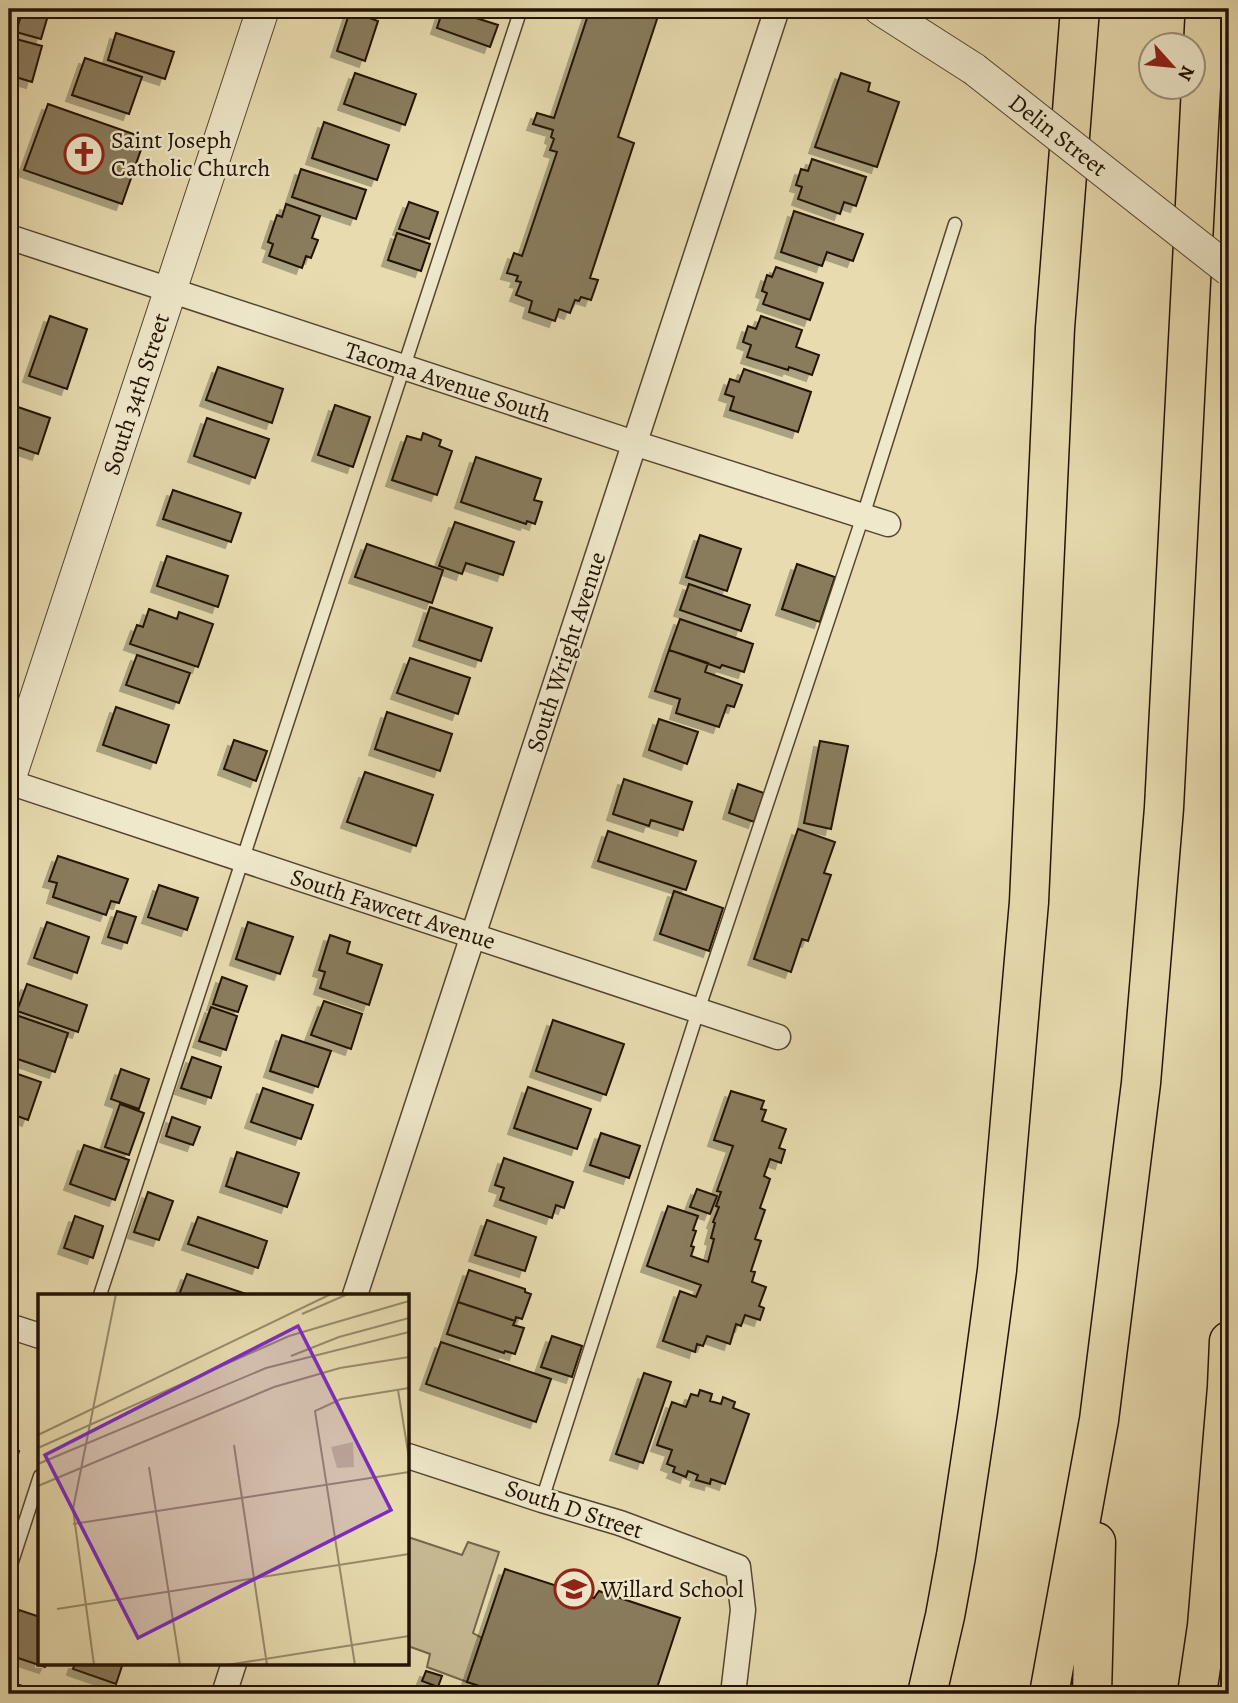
<svg xmlns="http://www.w3.org/2000/svg" width="1238" height="1703" font-family="Alegreya,serif">
<style>
.green{fill:#c6b992;stroke:#74664b;stroke-width:2}
.building{fill:#897b5d;stroke:#231204;stroke-width:2;filter:url(#shadow)}
.lines{fill:none;stroke-linecap:round;stroke-linejoin:round}
.service-casing{stroke:#54442f;stroke-width:15}
.minor-casing{stroke:#54442f;stroke-width:27}
.tertiary-casing{stroke:#54442f;stroke-width:34}
.motorway-casing{stroke:#231204;stroke-width:41}
.service{stroke:#efe8cb;stroke-width:12}
.minor{stroke:#efe8cb;stroke-width:24}
.tertiary{stroke:#efe8cb;stroke-width:32}
.motorway{stroke:#e7dbaf;stroke-width:38}
.tertiary-bridge-casing{stroke:#54442f;stroke-width:34;stroke-linecap:butt}
.tertiary-bridge{stroke:#efe8cb;stroke-width:32}
.labels{text-anchor:middle;dominant-baseline:central;stroke-width:5;stroke-linejoin:round;paint-order:stroke}
.street-label{font-size:24px;fill:#231204;stroke:#efe8cb}
.poi-label{font-size:24px;fill:#231204;stroke:#efe8cb;text-anchor:start}
.inset-road{fill:none;stroke:#998b6b;stroke-width:2}
.view{fill:#7b2cbf;fill-opacity:0.15;stroke:#7b2cbf;stroke-width:3.5}
.inset-edge{fill:none;stroke:#231204;stroke-width:3.5}
</style>
<defs>
<filter id="shadow"><feDropShadow dx="-6" dy="6" stdDeviation="0" flood-color="#0004"/></filter>
</defs>
<rect width="100%" height="100%" fill="#e7dbaf"/>
<filter id="stains"><feTurbulence type="fractalNoise" baseFrequency=".00286" numOctaves="4"/><feColorMatrix values="0 0 0 0 .2 0 0 0 0 .09 0 0 0 0 .02 0 0 0 .5 -.17"/></filter>
<radialGradient id="worn" r=".72"><stop offset=".6" stop-color="#630" stop-opacity="0"/><stop offset="1" stop-color="#630" stop-opacity=".3"/></radialGradient>
<path class="green" d="M408 1537 462 1555 468 1542 499 1552 473 1633 482 1638 467 1682 427 1667 430 1654 408 1646Z"/>
<path class="building" d="M23 9H38L49 12 41 39 16 32Z
M443 9H448L498 25 490 47 437 28Z
M590 9 660 10 618 137 634 143 590 278 598 280 591 300 581 297 579 301 575 300 570 313 559 309 555 321 529 312 532 301 516 295 521 282 516 281 518 276 507 273 514 253 522 256 557 152 550 150 554 139 551 137 553 130 533 124 537 113 554 118Z
M350 11 378 21 365 61 337 51Z
M116 33 174 52 165 79 108 60Z
M16 39 42 46 32 82 9 75V64Z
M85 58 142 77 129 114 72 95Z
M355 73 416 94 405 125 344 104Z
M841 73 870 83 868 91 899 102 877 167 815 147Z
M48 104 145 138 122 204 24 170Z
M324 122 389 145 377 180 312 158Z
M812 159 866 177 856 206 844 202 840 214 798 199 802 187 796 185 801 169 808 171Z
M301 169 366 190 356 219 292 197Z
M409 202 438 212 429 239 399 229Z
M286 204 320 216 312 238 318 240 311 258 306 256 302 268 269 256 273 244 268 242 277 215 282 217Z
M794 211 863 234 853 261 827 252 822 266 781 252Z
M397 233 430 244 421 271 388 260Z
M776 267 823 283 810 320 763 304 767 293 762 291 767 275 772 277Z
M50 316 87 329 67 389 29 376Z
M761 316 802 330 796 347 819 355 812 375 789 367 788 370 747 357 751 345 743 342 748 326 756 329Z
M218 367 283 389 272 423 206 400Z
M744 369 811 392 798 432 730 410 734 397 725 394 730 379 739 382Z
M9 404 50 418 38 454 9 444Z
M335 405 370 417 353 467 318 455Z
M207 418 269 439 255 478 194 456Z
M423 433 441 440 439 446 452 451 437 495 392 480 407 436 421 440Z
M476 457 541 479 534 500 542 502 535 524 527 521 526 524 461 502Z
M9 485 18 488 9 516Z
M173 490 241 513 231 542 163 519Z
M455 522 514 542 503 575 466 563 462 574 439 566Z
M700 535 741 549 727 591 686 577Z
M367 544 443 570 432 603 355 577Z
M167 556 228 576 218 607 157 586Z
M797 564 835 577 820 622 782 609Z
M689 584 750 605 741 631 680 610Z
M430 607 492 628 481 661 419 640Z
M149 609 177 619 179 612 213 624 198 667 130 644 137 625 143 627Z
M680 619 753 644 744 672 722 665 720 668 669 650Z
M669 650 708 663 705 672 742 685 734 707 727 705 719 727 676 713 680 699 655 691Z
M137 655 190 673 179 703 126 685Z
M410 658 470 678 458 714 397 693Z
M116 707 169 725 156 763 103 745Z
M387 712 452 734 440 771 375 749Z
M659 719 698 732 687 764 649 750Z
M234 740 267 751 256 781 224 769Z
M820 741 848 746 831 829 804 823Z
M365 772 433 795 416 846 347 822Z
M624 779 692 802 683 830 651 820 649 826 613 814Z
M738 784 764 793 754 822 729 813Z
M798 829 835 842 824 873 831 875 808 941 802 939 791 972 754 959Z
M608 831 696 861 686 890 598 861Z
M58 856 128 879 119 903 111 901 106 915 53 897 57 883 49 881Z
M159 885 198 898 187 930 148 917Z
M674 891 723 908 709 951 660 934Z
M117 911 136 917 127 943 108 937Z
M47 922 89 937 77 973 34 958Z
M248 922 293 937 280 974 236 959Z
M330 935 350 942 347 953 382 965 369 1005 320 988 325 972 319 970Z
M222 977 247 986 238 1012 213 1004Z
M27 984 87 1005 78 1032 17 1011Z
M324 1001 362 1014 351 1049 311 1035Z
M211 1007 237 1016 226 1050 199 1041Z
M13 1014 68 1033 55 1072 9 1056V1027Z
M553 1020 624 1044 606 1095 536 1071Z
M282 1035 331 1051 318 1087 270 1071Z
M192 1057 221 1067 211 1098 181 1088Z
M121 1069 149 1079 139 1109 111 1099Z
M9 1071 41 1082 28 1120 9 1113Z
M528 1087 591 1109 577 1149 514 1128Z
M263 1088 313 1105 301 1139 251 1122Z
M731 1091 764 1101 761 1109 766 1110 762 1121 786 1129 779 1148 785 1150 781 1163 770 1159 764 1176 770 1179 760 1208 765 1210 755 1239 761 1241 751 1271 755 1272 752 1282 766 1287 759 1306 764 1308 760 1320 745 1315 741 1326 736 1324 730 1344 707 1336 703 1346 697 1344 695 1352 663 1341 680 1291 696 1297 701 1285 647 1266 668 1206 698 1216 693 1230 696 1231 691 1246 694 1247 691 1256 708 1262 714 1239 711 1238 715 1223 713 1222 719 1207 716 1206 721 1192 717 1191 733 1146 714 1140Z
M120 1104 144 1113 129 1155 105 1147Z
M172 1117 200 1127 193 1145 166 1136Z
M601 1133 640 1146 629 1178 590 1165Z
M84 1145 129 1160 115 1200 70 1184Z
M237 1152 299 1173 287 1207 226 1186Z
M504 1158 573 1182 564 1208 556 1205 552 1218 500 1200 504 1188 495 1185Z
M697 1189 717 1196 710 1214 690 1207Z
M148 1192 173 1201 159 1240 134 1232Z
M75 1216 103 1226 93 1258 64 1248Z
M198 1217 267 1241 258 1268 188 1244Z
M487 1220 536 1237 525 1271 475 1255Z
M469 1270 525 1289V1292L531 1294 522 1319 516 1317 515 1321 458 1302Z
M187 1274 249 1295H179Z
M458 1302 515 1321 513 1325 524 1328 515 1354 505 1351 504 1353 447 1334Z
M552 1336 582 1346 572 1377 541 1367Z
M441 1342 551 1379 536 1422 426 1384Z
M644 1373 671 1382 643 1463 616 1454Z
M700 1390 712 1394 710 1401 721 1404 723 1397 735 1402 733 1408 749 1414 725 1484 711 1479 710 1484 696 1480 698 1475 688 1471 686 1477 673 1472 675 1467 667 1464 672 1450 657 1445 672 1402 686 1407 691 1394 698 1396Z
M9 1447 19 1451 10 1479H9Z
M505 1569 594 1598 599 1591 680 1618 655 1694H504L467 1682Z
M19 1610 40 1617V1663H47L45 1667 9 1655V1639Z
M75 1663H123L116 1684 73 1669Z
M426 1671 442 1676 438 1687 422 1681Z
M9 1682 29 1688 27 1694H9Z"/>
<g class="lines">
<g class="service-casing">
<path id="service" d="M100 1295 521 9
M542 1500 698 1011 863 516 955 224
M9 1571 40 1476"/>
</g>
<g class="minor-casing">
<path id="minor" d="M9 237 634 443 888 524
M9 782 778 1037
M355 1295 777 9
M9 1326 40 1336
M408 1456 542 1500 620 1523 738 1567 743 1610 733 1694
M224 1694 234 1663"/>
</g>
<g class="tertiary-casing">
<path id="tertiary" d="M880 9 974 69
M9 780 263 9"/>
</g>
<g class="motorway-casing">
<path id="motorway" d="M927 1694 945 1616 956 1556 978 1411 997 1270 1029 902 1055 328 1080 9
M1049 1694 1099 1420 1141 1083 1164 808 1205 9
M1092 1694 1096 1542
M1197 1694 1207 1626 1227 1387 1229 1341"/>
</g>
<use href="#service" class="service"/>
<use href="#minor" class="minor"/>
<use href="#tertiary" class="tertiary"/>
<use href="#motorway" class="motorway"/>
<g class="tertiary-bridge-casing">
<path id="tertiary-bridge" d="M974 69 1229 270"/>
</g>
<use href="#tertiary-bridge" class="tertiary-bridge"/>
</g>
<defs>
<g id="church-ring" transform="scale(2.0125)"><circle r="9.5" fill="#efe8cb" stroke="#8f2418" stroke-width="1.5"/><path d="M-1.2-6h2.4v3.5h3.3v2.4h-3.3V6h-2.4V-.1h-3.3v-2.4h3.3Z" fill="#8f2418"/></g>
<g id="school-ring" transform="scale(2.0125)"><circle r="9.5" fill="#efe8cb" stroke="#8f2418" stroke-width="1.5"/><path d="M0-5L7-2L0 1L-7-2ZM-4 1L0 2.5L4 1V4Q0 6-4 4Z" fill="#8f2418"/></g>
</defs>
<g fill-rule="evenodd">
<use href="#church-ring" x="84" y="154"/>
<use href="#school-ring" x="574" y="1589"/>
</g>
<g class="labels">
<g class="street-label">
<text transform="translate(1058 135) rotate(38)">Delin Street</text>
<text transform="translate(448 382) rotate(18)">Tacoma Avenue South</text>
<text transform="translate(136 394) rotate(-72)">South 34th Street</text>
<text transform="translate(566 652) rotate(-72)">South Wright Avenue</text>
<text transform="translate(393 909) rotate(18)">South Fawcett Avenue</text>
<text transform="translate(574 1509) rotate(18)">South D Street</text>
</g>
<g class="poi-label">
<text x="111" y="140">Saint Joseph<tspan x="111" dy="28">Catholic Church</tspan></text>
<text x="601" y="1589">Willard School</text>
</g>
</g>
<g transform="translate(38 1294)">
<rect width="371" height="371" fill="#e7dbaf"/>
<path d="M315 148 316 173 299 174 293 153Z" fill="#c6b992"/>
<path class="inset-road" d="M264 20 310 0M253 62 301 43 371 24M360 96 371 164M0 141 293 0M196 151 229 371M0 154 251 42 371 7M0 170 228 74 371 38M111 173 142 371M0 192 236 93 302 74 371 63M35 230 371 178M19 315 371 260M56 371 35 215 78 0M189 371 371 342M317 371 277 117 303 105 371 94"/>
<path class="view" d="M260 32 353 216 100 344 7 161Z"/>
<rect width="371" height="371" class="inset-edge"/>
</g>
<rect width="1238" height="1703" fill="none" stroke="#e7dbaf" stroke-width="35"/>
<rect x="10" y="10" width="1217" height="1682" fill="none" stroke="#231204" stroke-width="3.5"/>
<rect x="18" y="18" width="1203" height="1668" fill="none" stroke="#231204" stroke-width="2"/>
<g transform="translate(1172 66) rotate(117)"><circle r="33" fill="#efe8cb" stroke="#9d927b" stroke-width="2"/>
<path d="M0-5L12 26L0 18L-12 26Z" fill="#8f2418"/>
<text y="-10" font-size="19" font-weight="bold" text-anchor="middle" fill="#231204">N</text>
</g>
<rect width="100%" height="100%" filter="url(#stains)"/>
<rect width="100%" height="100%" fill="url(#worn)"/>
</svg>
